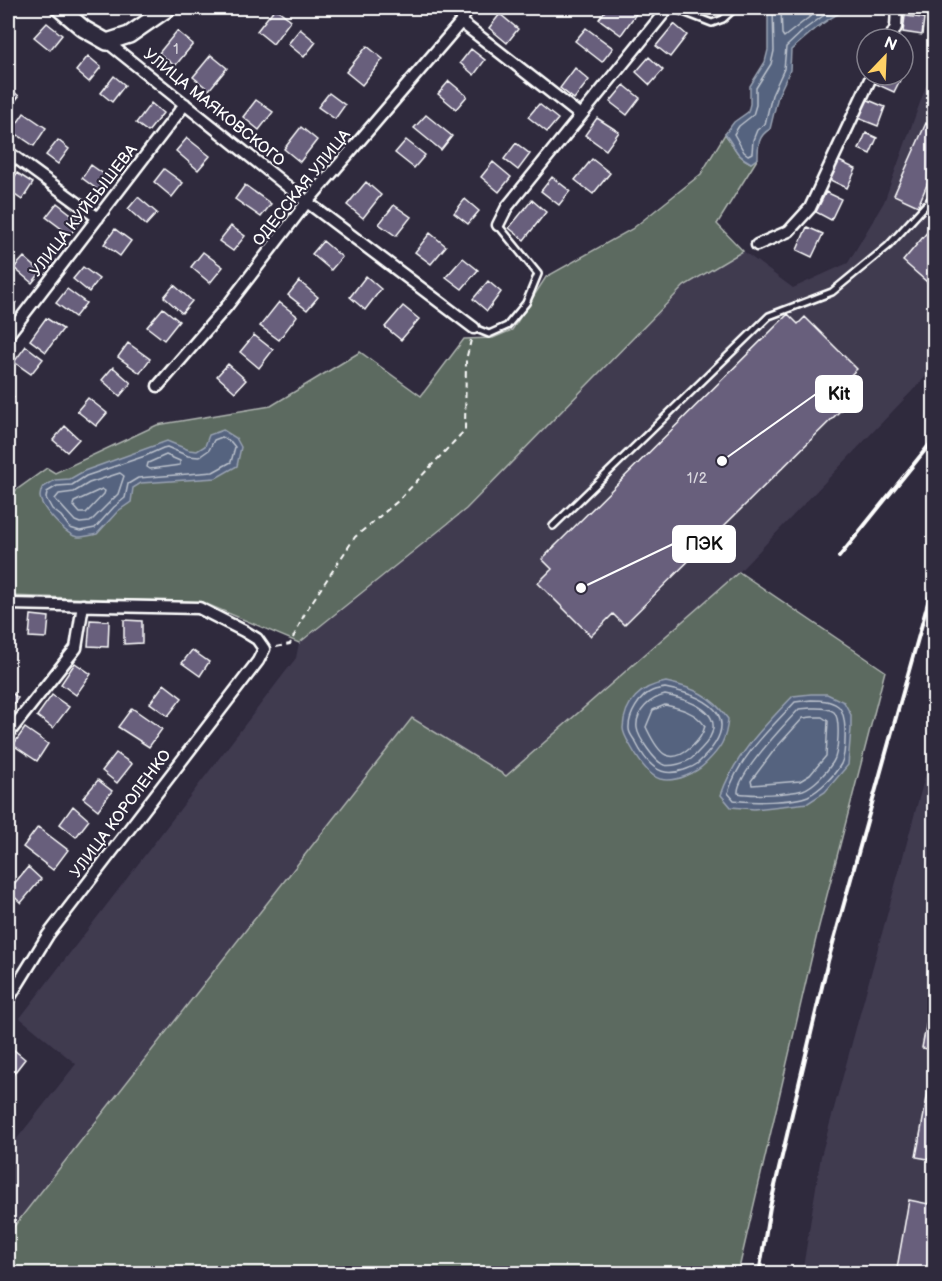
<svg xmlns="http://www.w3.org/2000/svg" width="942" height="1281" font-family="'Balsamiq Sans',sans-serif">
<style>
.built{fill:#403a50}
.green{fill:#5c6a60;stroke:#aeb4b0;stroke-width:1.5}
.water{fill:#55647f;stroke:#99a2b2;stroke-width:1.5}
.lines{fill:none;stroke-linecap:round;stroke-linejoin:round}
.shore{stroke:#bbc1cc;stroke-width:1.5}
.building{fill:#685e7c;stroke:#fff;stroke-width:1.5}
.service-casing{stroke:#fff;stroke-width:10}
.minor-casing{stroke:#fff;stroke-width:15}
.secondary-casing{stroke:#fff;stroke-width:20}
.path{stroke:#fff;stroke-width:2;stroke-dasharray:6 4.5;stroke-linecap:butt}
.service{stroke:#2f2a3d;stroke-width:5}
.minor{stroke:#2f2a3d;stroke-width:10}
.secondary{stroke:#2f2a3d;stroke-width:15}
.rail{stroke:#fff;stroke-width:4}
.labels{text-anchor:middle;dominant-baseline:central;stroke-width:4.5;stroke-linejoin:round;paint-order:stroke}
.number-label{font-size:14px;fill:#d9d7de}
.street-label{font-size:16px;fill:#fff;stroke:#2f2a3d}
.leader{fill:none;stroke:#fff;stroke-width:2}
.callout-dot{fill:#fff;stroke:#2f2a3d;stroke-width:2}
.callout{fill:#fff;stroke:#fff;stroke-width:2}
.callout-label{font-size:18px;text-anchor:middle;font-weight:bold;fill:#111}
</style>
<rect width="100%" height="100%" fill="#2f2a3d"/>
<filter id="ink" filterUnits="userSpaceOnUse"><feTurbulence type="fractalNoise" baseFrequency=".0167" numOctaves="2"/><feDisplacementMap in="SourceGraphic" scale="12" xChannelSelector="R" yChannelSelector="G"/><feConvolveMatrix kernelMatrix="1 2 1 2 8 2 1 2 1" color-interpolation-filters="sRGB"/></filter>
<g filter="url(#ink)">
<path class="built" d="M934 64V368L739 572 506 777 412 718 8 1234V1150L76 1064 20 1018 296 658 299 643 466 509 684 286 743 251 793 288 848 263 884 202Z
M933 747 934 1273 802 1274 821 1156Z"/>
<path class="green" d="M725 134C736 148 735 155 751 163L758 158 717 224 743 251 684 286 466 509 299 643 202 602 8 596V496L47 468 55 473 157 425 271 406 360 352 421 396 464 339 493 338 512 330 546 277 632 229 701 174Z
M739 572 885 671 818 930 738 1273H8V1234L412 718 506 776Z"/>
<path class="water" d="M763 8H851C827 17 810 33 791 50L790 70 778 96 770 129C758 136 758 145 758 158L751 163C735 155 736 148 725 134L734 122 748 112 750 104V86L765 62 768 50V10Z
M223 430 236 438 241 447 237 466 216 478 141 483 133 488 131 502 118 511 97 534C92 535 84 537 78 537 67 536 41 508 40 497 40 494 41 491 42 488L55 480 70 479 84 471 167 441 189 450 197 451 205 446 209 435Z
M666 682C694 688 711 695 728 719 726 740 721 748 706 763 696 773 676 783 660 779 647 775 636 756 630 745 627 740 623 733 623 728 624 702 641 686 666 682Z
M811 694H827L844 702 851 715V729L848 765 825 792 808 803 754 809 731 807 721 795C734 756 765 725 793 696Z"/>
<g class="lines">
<path class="shore" d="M773 8 774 51 771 64 756 88V105L753 115 739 126 734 134 744 152 748 155 752 153 753 140 757 130 765 124 772 95 784 69 786 47 805 29 834 8
M781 8 782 34 784 37 821 8
M222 437 231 442 235 447 231 462 213 472 138 478 128 484 125 498 114 507 95 528 80 531 70 528 61 516 52 509 46 498 47 492 57 486 72 485 86 476 145 456 163 448 167 447 188 456 199 457 209 450 214 440Z
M166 455 180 461V465L150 469 147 467 148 463Z
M120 473 124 476 118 494 90 522 80 523 75 521 55 499 59 494 74 492 89 483Z
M102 489 105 491 104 494 86 513H80L73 505 74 502Z
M665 688C716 698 744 721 697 764 693 767 689 768 684 770 659 779 646 763 635 741 633 738 629 733 629 729 628 715 640 696 652 691 656 689 661 689 665 688Z
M665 695C695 701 733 716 701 749 698 752 694 757 691 759 685 763 671 767 664 765 655 762 638 737 637 728 635 711 651 698 665 695Z
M811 700C820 700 830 700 838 706 848 714 846 754 841 764 834 776 820 790 808 796 794 802 749 803 734 800L728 793C738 758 771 728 795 702Z
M665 705C679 708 696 712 705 726 702 739 682 762 666 755 657 751 650 735 646 727L653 710Z
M811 708C818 708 828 707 834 712 841 719 838 755 833 762 827 772 814 786 803 790 788 794 753 796 738 793 736 775 785 724 799 709Z
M812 717H822L828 721 826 756 810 775 800 781 752 785 751 781 775 749 803 718Z"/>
</g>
<path class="building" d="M231 8H244L235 14Z
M275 8 291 20 273 44 257 31Z
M607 8H632L638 11 621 35 599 19Z
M500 14 518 29 507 43 489 28Z
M905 16 924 18 922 35 903 32Z
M47 23 62 35 50 50 34 37Z
M674 24 687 35 670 57 656 46Z
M586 28 613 48 602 62 575 41Z
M300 29 316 42 304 57 288 44Z
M177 31 193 44 175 66 159 53Z
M367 46 383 59 362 85 346 72Z
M471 49 485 60 474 75 460 63Z
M211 55 227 68 209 90 193 77Z
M903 55 908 58 903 69Z
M88 56 101 67 89 82 76 71Z
M649 57 663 70 650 85 636 72Z
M575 68 589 80 574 99 560 88Z
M878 75H889L900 80 894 92 874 83Z
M114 76 125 85 112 102 101 93Z
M449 81 467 96 456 109 438 94Z
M624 85 640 98 627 115 610 102Z
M8 87 19 96 8 110Z
M329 93 345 105 335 119 318 107Z
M866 99 885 107 878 126 858 118Z
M256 100 273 112 259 130 243 117Z
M151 103 163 113 148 132 136 123Z
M539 104 558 119 547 132 528 117Z
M24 113 46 128 34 146 12 131Z
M426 115 452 136 441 150 414 128Z
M597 118 619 132 606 150 585 135Z
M926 123 934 127V168L918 206 894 195Z
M301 127 317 140 300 162 284 149Z
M866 133 877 138 870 154 859 149Z
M187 138 210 156 198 170 176 151Z
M58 140 69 149 58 164 46 155Z
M406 140 425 155 414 168 395 153Z
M516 143 530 154 518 170 504 159Z
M592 159 610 173 593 194 575 180Z
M837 160 856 169 847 188 828 179Z
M493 162 511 177 499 192 481 177Z
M91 165 112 180 102 193 82 178Z
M164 169 183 183 172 197 154 182Z
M17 173 33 183 22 200 8 190V187Z
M552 177 570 191 559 205 541 191Z
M366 182 381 195 363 218 347 205Z
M245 185 271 204 261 217 235 199Z
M826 192 841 199 831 220 816 212Z
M138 197 157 213 146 225 128 209Z
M465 199 479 211 468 224 454 213Z
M532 200 546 212 524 240 509 228Z
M57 203 80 221 70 235 46 217Z
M394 205 411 217 396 236 379 224Z
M934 224V288L903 261Z
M231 226 245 236 233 251 219 241Z
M807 227 823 234 812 257 797 250Z
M115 229 131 241 120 256 104 244Z
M430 233 446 246 431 264 415 252Z
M323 241 342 257 331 270 312 254Z
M203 252 223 267 210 283 191 267Z
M24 257 41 272 32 283 14 268Z
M463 258 478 270 462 289 446 277Z
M83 267 99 279 89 292 73 279Z
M366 276 381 289 365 310 350 297Z
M299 281 318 297 307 310 288 295Z
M488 281 501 292 487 311 473 299Z
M174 285 192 301 182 313 164 297Z
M67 289 86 303 75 317 56 303Z
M8 296 16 302 8 313Z
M279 302 297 316 279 340 260 326Z
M403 306 419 319 401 340 385 327Z
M163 308 179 321 164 340 147 327Z
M788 314 798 324 805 317 857 369 840 385 853 398 624 625 613 614 591 636 538 583 552 569 542 559Z
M46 318 63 329 46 352 30 340Z
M254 335 273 350 259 368 240 352Z
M128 343 150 359 140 373 118 357Z
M26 346 43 359 31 374 14 362Z
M228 364 246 380 235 392 217 376Z
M113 367 131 383 120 396 102 380Z
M8 392 14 397 8 405Z
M88 398 107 413 96 426 77 411Z
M65 426 79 439 67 452 53 440Z
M31 615 49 617 47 638 29 637Z
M90 620 109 621 108 647 88 646Z
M124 620 142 621V643L124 644Z
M192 650 209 662 200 676 182 663Z
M75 663 91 674 76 695 61 684Z
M164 684 182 698 168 716 150 703Z
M8 690 18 698 8 711Z
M52 695 69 707 53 728 37 716Z
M132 708 162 729 149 747 118 727Z
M25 728 48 744 37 761 13 745Z
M116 753 132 764 117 783 102 771Z
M8 764 14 769 8 779Z
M98 780 112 791 98 810 83 798Z
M73 806 89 820 76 837 60 824Z
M38 827 68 850 53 870 23 847Z
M28 867 41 879 21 903 8 891Z
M934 984V1050L922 1048Z
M8 1045 25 1059 8 1081Z
M929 1087 934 1088V1160L916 1157Z
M909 1200 934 1205V1274H896Z"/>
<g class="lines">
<g class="service-casing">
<path id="service" d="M673 8 712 23 723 19 735 8
M474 328 489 334 507 326 526 303 538 274 498 225
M553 526 769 316 832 292 888 246 934 196"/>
</g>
<g class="minor-casing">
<path id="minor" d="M461 22 580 115
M890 39 896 27 897 8
M107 42 307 202 474 328
M8 152 98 218
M498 225 507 207 668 8
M757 245 789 231 810 208 872 75
M8 335 185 104
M158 386 227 306 307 202 461 22 468 8
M8 604 199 608 244 631 257 639 264 649 258 661 48 935 8 1000
M8 734 76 648 83 605"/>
</g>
<g class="secondary-casing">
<path id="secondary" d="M59 8 84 29 107 42 129 35 168 8"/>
</g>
<path class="path" d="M276 647 290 644 306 611 355 537 398 501 465 430 466 360 471 340"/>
<use href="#service" class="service"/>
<use href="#minor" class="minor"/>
<use href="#secondary" class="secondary"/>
<path class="rail" d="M839 557 934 439
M929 606 934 630
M759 1274 770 1207 828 961 934 581"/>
</g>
</g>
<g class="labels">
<g class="number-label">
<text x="176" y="49">1</text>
<text x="697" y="478">1/2</text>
</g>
<g class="street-label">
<text transform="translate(214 108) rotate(39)">УЛИЦА МАЯКОВСКОГО</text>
<text transform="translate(302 188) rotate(-51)">ОДЕССКАЯ УЛИЦА</text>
<text transform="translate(84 211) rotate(-52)">УЛИЦА КУЙБЫШЕВА</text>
<text transform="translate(121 814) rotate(-53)">УЛИЦА КОРОЛЕНКО</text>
</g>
</g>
<path class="leader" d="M722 461L816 394M581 588L673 544"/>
<g class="callout-dot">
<circle cx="722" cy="461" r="6"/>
<circle cx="581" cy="588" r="6"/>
</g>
<g class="callout">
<rect x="816" y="376" width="46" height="36" rx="6"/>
<rect x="673" y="526" width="62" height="36" rx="6"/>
</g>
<g class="callout-label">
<text x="839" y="400">Kit</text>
<text x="704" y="550">ПЭК</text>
</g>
<rect width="942" height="1281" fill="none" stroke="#2f2a3d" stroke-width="30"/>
<rect x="15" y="15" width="912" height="1251" fill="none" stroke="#fff" stroke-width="2" filter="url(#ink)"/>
<g transform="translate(885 57) rotate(23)"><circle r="28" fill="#2f2a3d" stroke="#827f8b" stroke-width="1.5"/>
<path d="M0-4.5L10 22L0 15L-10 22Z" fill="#ffd166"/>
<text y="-9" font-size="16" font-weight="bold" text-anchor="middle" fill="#ffffff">N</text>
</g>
</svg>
